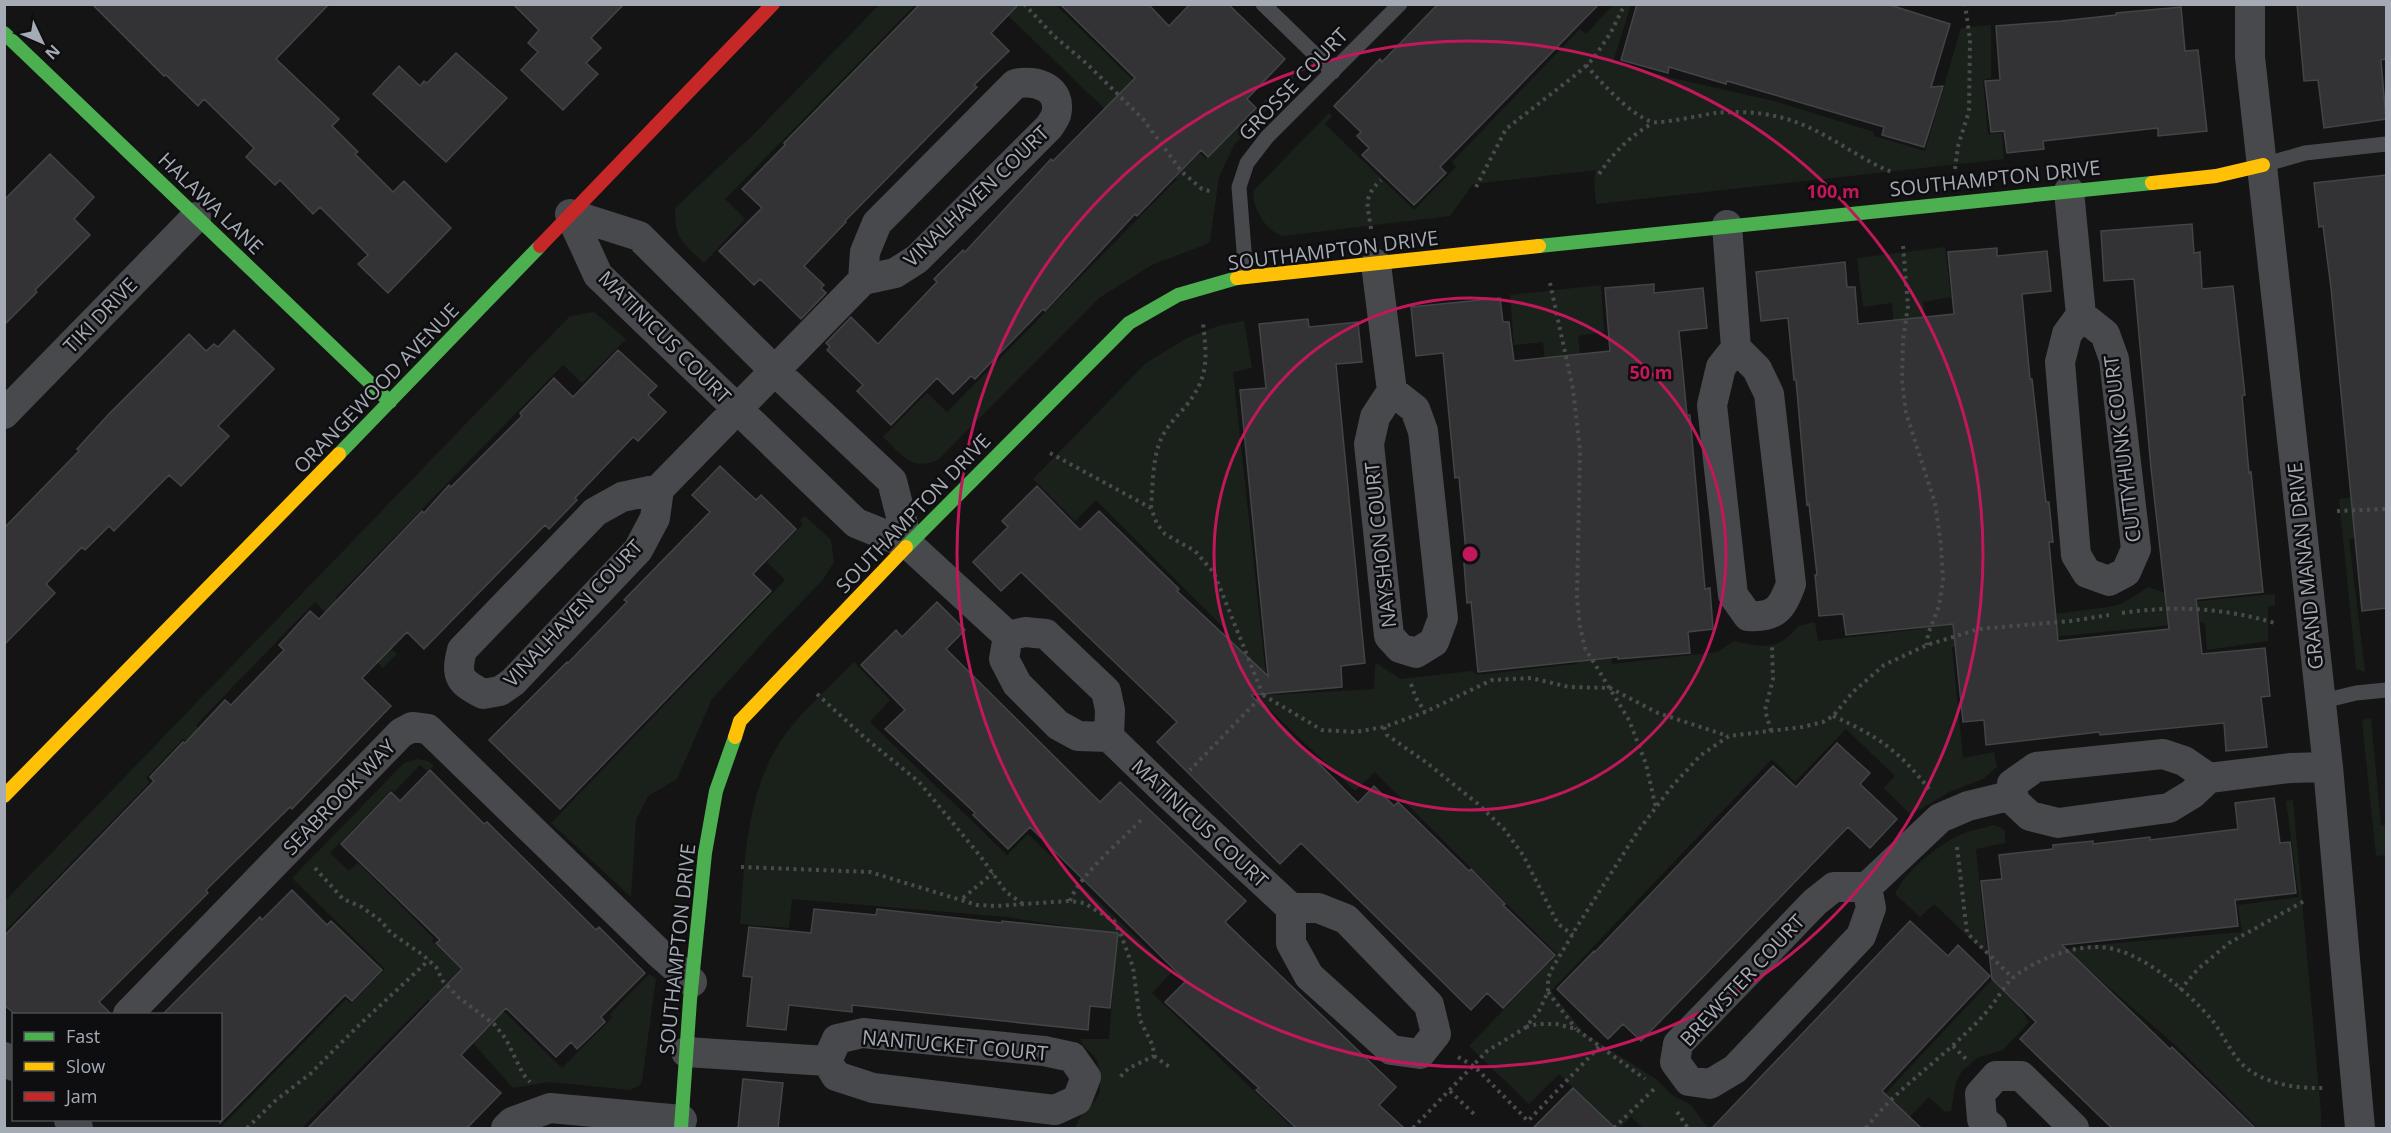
<svg xmlns="http://www.w3.org/2000/svg" width="2391" height="1133" font-family="'Open Sans',sans-serif">
<style>
.green{fill:#1a211b}
.building{fill:#333335;stroke:#434448;stroke-width:1.5}
.lines{fill:none;stroke-linecap:round;stroke-linejoin:round}
.path{stroke:#4a4b4f;stroke-width:4;stroke-dasharray:3 4.5;stroke-linecap:butt}
.lane{stroke:#48494d;stroke-width:15}
.street{stroke:#48494d;stroke-width:30}
.fast{stroke:#4caf50;stroke-width:14}
.slow{stroke:#ffc107;stroke-width:14}
.jam{stroke:#c62828;stroke-width:14}
.ring{fill:none;stroke:#c2185b;stroke-width:3}
.labels{text-anchor:middle;dominant-baseline:central;stroke-width:5;stroke-linejoin:round;paint-order:stroke}
.street-label{font-size:20px;fill:#a5abb5;stroke:#0e0e10}
.centre{fill:#c2185b;stroke:#0e0e10;stroke-width:3}
.ring-label{font-size:18px;text-anchor:middle;font-weight:bold;fill:#c2185b;stroke:#0e0e10;stroke-width:5;stroke-linejoin:round;paint-order:stroke}
</style>
<rect width="100%" height="100%" fill="#141414"/>
<path class="green" d="M879 5H915L725 199 745 219 704 263C682 242 675 239 675 208L754 134Z
M997 5H1056L1177 123 1174 127 1206 159 1294 71 1293 82 1234 145 1219 177 1210 241 1207 244 1152 265 1099 298 939 459C913 473 901 454 883 437L927 393 947 412 1177 179Z
M1613 5H1631L1613 62 1672 78 1774 101 1874 132V136L1925 151 1961 28 1991 25V78L1983 80 1988 134 2002 133 2004 159 1596 204 1594 181 1596 170 1473 184 1450 216 1283 236C1267 233 1250 206 1254 190L1329 113 1332 116 1325 124 1414 210 1456 167 1452 162 1580 29 1586 34Z
M1945 247 1951 297 1923 302 1955 627 2108 607 2121 604 2149 587 2189 602 2275 594V605L2268 607V641L2207 650 2205 624 2202 622 1952 647 1963 758 1994 752 1997 767 1983 779 1949 792 1911 815 1884 788 1895 776 1846 729 1795 782 1772 759 1551 991 1584 1033 1656 1079 1672 1095 1691 1105 1708 1128H1643L1631 1117 1620 1128H1612L1605 1122 1606 1120 1559 1074 1529 1104 1469 1046 1557 954 1375 772 1355 791 1208 651 1226 630 1096 500 1075 521 1033 479 1146 363 1187 338 1218 326 1244 321 1252 368 1233 372 1268 695 1374 689 1375 665 1378 664 1400 679 1472 671 1477 675 1577 664 1543 342 1514 345 1510 295 1601 285 1604 332 1578 336 1612 664 1717 652 1734 641C1762 647 1778 652 1798 626L1815 622 1818 641 1920 629 1892 303 1863 307 1857 258Z
M594 312 626 339 582 383 563 365 335 598 397 654 383 668 315 602 196 725 209 739 196 751 183 739 146 778 150 782 5 931V901L570 316Z
M2386 493V535L2349 539 2365 672 2356 669 2339 499Z
M805 516 831 540 834 562 822 581 777 627 712 699 677 779 648 796 636 820 631 897 551 823 785 580 767 562 803 524 800 520Z
M854 662 890 700 870 722 1007 855 1028 834 1172 972 1152 993 1293 1128H1076C1077 1113 1098 1106 1100 1089 1100 1082 1100 1067 1097 1061 1094 1052 1082 1049 1081 1039H1109L1117 934 1007 917 792 899 789 928 740 924C745 858 746 787 787 732 806 707 832 685 854 662Z
M2371 718 2381 826 2386 825V855L2376 856 2362 720Z
M417 759 428 761 434 766 427 771 420 765 394 792 391 790 330 853 349 871 358 863 434 939 432 941 562 1068 612 1018 610 1014 649 974 656 979 642 1081 639 1086 630 1090 550 1082 513 1088 473 1043 428 1000 302 1128H220L346 999 351 1004 385 969 292 878 404 763Z
M2293 800 2321 1112V1128H2258L2175 1045 2073 956 2021 1007V1010L2029 1022 2003 1050 1977 1058 1962 1071 1956 1082 1951 1111 1945 1112 1929 1097 1899 1128H1853L2002 969 1934 904 1920 917 1895 894C1905 871 1939 844 1962 834 1972 830 1984 828 1994 825L2005 830V843L1976 849 1987 952 2013 972 2060 950 2095 945 2242 932 2238 905 2299 897 2286 801Z"/>
<path class="building" d="M92 4H329L276 59 339 119 332 126 358 152 355 154 393 192 404 181 451 228 388 293 358 264 368 255 320 207 313 214 280 180 275 185 246 157 254 148 204 99 198 106 166 75 164 76Z
M513 4H624L591 38 601 48 586 63 598 74 563 110 521 70 538 52 528 43 539 30Z
M920 4H1019L991 33 1009 51 974 85 977 87 845 221 846 222 804 266 824 285 821 288 826 293 801 319 760 279 754 285 719 251 762 208 742 189 785 145 784 143Z
M1060 4H1148L1169 26 1190 4H1228L1285 59 1247 99 1256 108 1208 157 1201 150 1137 216 1135 214 1045 311 1043 309 975 379 971 376 953 394 937 378 891 425 857 391 863 385 827 350 830 347 826 343 851 317 878 344 937 282 934 279 963 250 965 252 1051 159 1053 161 1135 78Z
M1438 4H1599L1440 167 1446 173 1414 205 1362 155 1369 148 1357 136 1361 132 1334 106 1380 59 1382 62Z
M1637 4H1887L1950 24 1931 87 1943 86 1924 147 1882 135 1884 127 1727 81 1726 84 1669 67 1668 73 1621 60Z
M2297 4H2386V59L2381 60 2386 119 2324 128 2318 80 2304 81Z
M2181 7 2185 51 2198 50 2207 131 2158 136V128L2043 141 2044 149 2007 153 2004 131 1991 132 1985 81 2000 80 1996 26 2061 21 2116 15V13Z
M456 53 507 98 446 162 373 94 399 66 420 86 424 81 427 83Z
M50 154 94 197 74 219 90 235 35 290 37 292 4 325V200Z
M2386 175V608L2362 611 2331 288 2323 226 2319 227 2314 183Z
M2192 224 2194 253 2200 252 2202 289 2233 286 2245 395 2242 396 2249 473 2251 472 2263 592 2196 599 2202 654 2265 648 2270 696 2261 697 2267 747 2226 751 2224 723 2100 735 2099 732 1986 745 1984 720 1963 722 1953 624 1846 635 1843 614 1819 616 1815 575H1817L1809 504 1807 505 1796 380H1794L1788 318 1761 321 1756 272 1845 262 1847 287H1855L1858 324 1954 314 1948 252 1997 248V256L2047 251 2051 291 2022 294 2030 379H2032L2046 502H2049L2053 542H2049L2058 641 2169 629 2151 468 2134 279 2104 281 2101 231Z
M1654 284V293L1703 288 1707 328 1679 331 1687 415H1690L1705 589 1710 588 1713 629 1688 632 1690 653 1618 659V657L1478 672 1471 602 1467 603 1464 563H1467L1459 477 1455 478 1443 353 1416 356 1411 307 1500 298 1503 322H1509L1514 361 1610 351 1605 288Z
M1308 319 1309 327 1358 322 1362 362 1336 364 1365 663 1341 666 1342 687 1251 695 1358 803 1374 786 1394 806 1398 802 1469 871 1471 869 1505 904 1503 905 1555 955 1503 1008 1487 993 1471 1010 1301 843 1280 864 1157 742 1177 722 1021 572 1001 591 973 562 1008 527 1002 521 1037 486 1080 530 1099 511 1179 589 1177 591 1268 676 1240 390 1266 388 1259 324Z
M234 330 274 369 218 426 229 436 181 486 169 475 114 531 109 526 85 550 82 547 46 584 55 593 4 645V528L79 451 77 449 108 415 189 334 206 351 214 344 218 347Z
M618 350 657 386 648 395 666 412 638 441 633 437 575 498 577 500 549 529 545 525 424 649 407 632 362 678 391 706 292 809 290 807 206 890 208 893 99 1002 111 1014H15L4 1005V936L154 781 150 777 183 742 185 743 225 700 231 705 284 650 279 645 310 611 319 619 422 511 424 513 449 485 451 487 522 416 520 413 554 378 573 397Z
M720 466 756 500 761 495 796 529 753 574 771 591 560 809 489 740 567 662 568 663 627 602 624 600 710 512 692 495Z
M937 602 965 630 946 649 1100 802 1120 782 1246 901 1225 922 1396 1087 1379 1105 1404 1128H1296L1256 1090 1259 1088 1165 1002 1186 981 1030 827 1008 849 973 815 975 813 885 729 905 710 861 665 896 630 902 637Z
M1837 743 1870 773 1860 784 1897 819 1870 848 1848 827 1641 1041 1623 1024 1608 1039 1557 989 1594 951 1595 952 1773 766 1796 787Z
M430 770 484 824 487 822 596 930 599 927 645 973 601 1017 605 1022 577 1049 571 1042 556 1057 506 1008 461 1055 501 1093 467 1128H308L462 969 436 943 440 940 341 844 391 792 400 801Z
M2274 798 2280 843 2290 842 2296 893 2235 900 2238 926 2062 945 2170 1049 2172 1047 2255 1128H2112L2020 1039 2036 1022 1992 979 1981 881 2002 879 1999 855 2053 849V845L2093 841V844L2150 837V840L2238 829 2235 803Z
M292 890 327 925 331 921 382 970 352 1001 345 995 220 1123V1014H163L260 917 262 920Z
M814 909 876 915 877 909 1002 923V921L1118 933 1110 1008 1090 1006 1088 1030 852 1005V1012L789 1005 786 1030 747 1026 752 977 743 976 749 927 811 933Z
M1910 921 1948 956 1958 945 1990 976 1882 1091 1921 1128H1712Z
M743 1079 783 1083 778 1128H738Z
M1573 1088 1615 1128H1533Z"/>
<g class="lines">
<path class="path" d="M1024 4 1054 36 1086 63 1143 119 1182 172 1202 189 1213 192
M1586 65C1602 83 1629 114 1652 122 1660 124 1703 115 1715 113 1735 111 1760 112 1779 117 1823 127 1855 158 1894 173
M1955 169 1958 146 1969 111 1970 40 1965 4
M1599 174C1614 152 1630 136 1653 123
M1476 187 1506 129 1578 73 1593 59 1610 34 1625 4
M1371 229C1368 205 1362 198 1381 180
M1903 246 1908 306 1903 340 1902 380 1906 413 1935 503 1941 545 1943 580 1939 606 1928 634 1927 645
M1550 283 1573 389 1580 450 1577 598 1580 627 1585 648 1629 720 1646 764 1655 804 1658 807
M1050 453 1151 508 1157 524 1165 534 1195 551 1214 573 1263 695 1190 770
M1151 508C1153 485 1152 455 1163 435 1169 424 1178 415 1186 406 1209 377 1207 358 1203 323
M2337 511 2386 509
M2122 613C2175 605 2224 608 2275 623
M1411 684 1416 698 1425 712
M817 694 864 737 919 782 981 857 1006 892 1023 904
M1263 695 1322 730 1355 732 1384 727 1425 712 1492 680 1531 678 1569 687 1610 688 1658 713 1728 736
M1833 716C1878 736 1899 751 1929 789
M1384 727 1387 735 1427 763 1478 804 1504 829 1523 855 1558 924 1573 935
M1771 731 1765 710 1773 679 1772 646
M1957 847 1967 933 2013 978
M741 867 870 872 977 905 996 906 1070 901 1084 903 1114 921 1121 935 1133 967 1140 1020 1153 1046 1154 1056 1129 1068 1119 1078
M315 868 343 899 362 907 381 921 391 933 423 955 436 967 443 981 458 997 494 1024 506 1039 523 1074 530 1082
M963 898 993 873
M1070 901C1079 875 1124 838 1144 817
M2180 990 2198 969 2229 943 2306 900
M1548 992 1576 1029
M1526 1027 1538 1024H1556L1576 1029 1645 1079
M1953 1046 1967 1060
M1154 1056 1171 1068
M1458 1057 1475 1067 1528 1121 1599 1047
M1450 1091 1476 1116
M1677 1112 1688 1128
M247 1128 275 1101 310 1074 357 1027 429 960
M1413 1128 1487 1051 1525 1028 1539 1011 1548 992V978L1553 967 1578 925 1638 831 1673 785 1701 755 1729 736 1802 727 1823 722 1833 716 1853 692 1884 665 1927 645 1979 629 2071 621 2109 615
M1614 1128 1654 1089
M1866 1128C1894 1091 1935 1064 1968 1031 1978 1022 1987 1012 1995 1001 2001 993 2007 982 2015 976 2038 959 2071 946 2100 947 2140 949 2187 991 2212 1020 2223 1034 2230 1052 2243 1065 2264 1084 2297 1089 2324 1088"/>
<path class="lane" d="M1263 4 1333 72
M2263 165 2305 153 2386 144
M1246 276 1239 187 1247 163 1267 137 1400 4
M2319 702 2356 693 2386 690"/>
<path class="street" d="M2250 4V57L2328 767 2360 1128
M2069 191 2081 315 2067 334 2060 362 2076 555 2087 573 2109 581 2126 572 2136 549 2114 359 2105 334 2081 315
M1727 225 1736 348 1757 369 1769 394 1791 584C1782 608 1776 618 1748 616L1733 595 1712 405 1721 367 1736 348
M1376 264 1392 391 1375 417 1369 444 1389 636 1400 648 1416 653 1434 642 1443 618 1423 431 1415 409 1392 391
M4 414 196 217
M659 489 622 497 595 512 462 650C455 677 460 682 483 694L500 691 513 682 638 550 655 518 659 489 863 280 895 273 917 259 1049 127C1051 124 1055 118 1056 115 1063 88 1036 79 1015 84L877 223 865 252 863 280
M908 544 892 481 775 371 639 236 570 214 598 275 856 523 908 544 1008 636
M1109 737 1110 710 1106 691 1046 634 1025 632 1008 636 1004 659 1017 684 1058 725 1078 736 1109 737 1167 793 1291 908H1318L1346 919 1429 1005 1436 1034 1420 1054 1391 1050 1309 976 1291 943V908
M2209 778 2184 761 2163 754 2036 767 2012 784 2014 801 2030 816 2058 823 2169 808 2192 794 2209 778 2290 768 2328 767
M1867 887 1871 908 1861 936 1735 1069 1710 1084 1689 1081 1675 1062 1678 1044 1815 902 1834 887H1867L1940 818 1968 806 2013 795
M128 1014 401 733 412 727 428 729 660 954 692 982
M863 1033 1044 1051 1072 1057 1086 1077 1077 1100 1055 1110 873 1088 836 1076 827 1061 837 1039Z
M686 1052 827 1061
M4 1057 14 1066
M69 1120 78 1128
M506 1128 512 1122 550 1108 682 1120
M1992 1128 1982 1119 1980 1094 1996 1076H2021L2074 1128"/>
<path class="fast" d="M4 33 390 402
M1539 246 2152 183
M339 454 540 246
M906 547 1129 323 1178 295 1237 278
M681 1128 690 1000 705 853 716 791 735 737"/>
<path class="slow" d="M2152 183 2216 176 2263 165
M1237 278 1539 246
M735 737 740 721 906 547
M4 796 339 454"/>
<path class="jam" d="M540 246 773 4"/>
</g>
<g class="ring">
<circle cx="1470" cy="554" r="256"/>
<circle cx="1470" cy="554" r="513"/>
</g>
<g class="labels">
<g class="street-label">
<text transform="translate(1293 84) rotate(-46)">GROSSE COURT</text>
<text transform="translate(1995 178) rotate(-6)">SOUTHAMPTON DRIVE</text>
<text transform="translate(976 196) rotate(-44)">VINALHAVEN COURT</text>
<text transform="translate(211 203) rotate(44)">HALAWA LANE</text>
<text transform="translate(1333 250) rotate(-7)">SOUTHAMPTON DRIVE</text>
<text transform="translate(100 315) rotate(-46)">TIKI DRIVE</text>
<text transform="translate(665 337) rotate(45)">MATINICUS COURT</text>
<text transform="translate(376 388) rotate(-46)">ORANGEWOOD AVENUE</text>
<text transform="translate(2122 449) rotate(-97)">CUTTYHUNK COURT</text>
<text transform="translate(913 513) rotate(-46)">SOUTHAMPTON DRIVE</text>
<text transform="translate(1380 545) rotate(-96)">NAYSHON COURT</text>
<text transform="translate(2305 566) rotate(-96)">GRAND MANAN DRIVE</text>
<text transform="translate(573 613) rotate(-47)">VINALHAVEN COURT</text>
<text transform="translate(339 797) rotate(-46)">SEABROOK WAY</text>
<text transform="translate(1200 823) rotate(43)">MATINICUS COURT</text>
<text transform="translate(677 949) rotate(-84)">SOUTHAMPTON DRIVE</text>
<text transform="translate(1742 980) rotate(-47)">BREWSTER COURT</text>
<text transform="translate(955 1045) rotate(5)">NANTUCKET COURT</text>
</g>
</g>
<circle cx="1470" cy="554" r="9" class="centre"/>
<g class="ring-label">
<text x="1833" y="198">100 m</text>
<text x="1651" y="379">50 m</text>
</g>
<rect width="2391" height="1133" fill="none" stroke="#a5abb5" stroke-width="12"/>
<rect x="12" y="1013" width="210" height="108" fill="#0e0e10" stroke="#4a4d52" stroke-width="1.5"/>
<rect x="24" y="1032" width="30" height="9" fill="#4caf50" stroke="#4a4d52" stroke-width="1.5"/>
<text x="66" y="1043" font-size="18" fill="#a5abb5">Fast</text>
<rect x="24" y="1062" width="30" height="9" fill="#ffc107" stroke="#4a4d52" stroke-width="1.5"/>
<text x="66" y="1073" font-size="18" fill="#a5abb5">Slow</text>
<rect x="24" y="1092" width="30" height="9" fill="#c62828" stroke="#4a4d52" stroke-width="1.5"/>
<text x="66" y="1103" font-size="18" fill="#a5abb5">Jam</text>
<g transform="translate(42 42) rotate(134)" stroke="#0e0e10" stroke-width="4.5" paint-order="stroke">
<path d="M0-4.5L10 22L0 15L-10 22Z" fill="#a5abb5"/>
<text y="-9" font-size="16" font-weight="bold" text-anchor="middle" fill="#a5abb5">N</text>
</g>
</svg>
